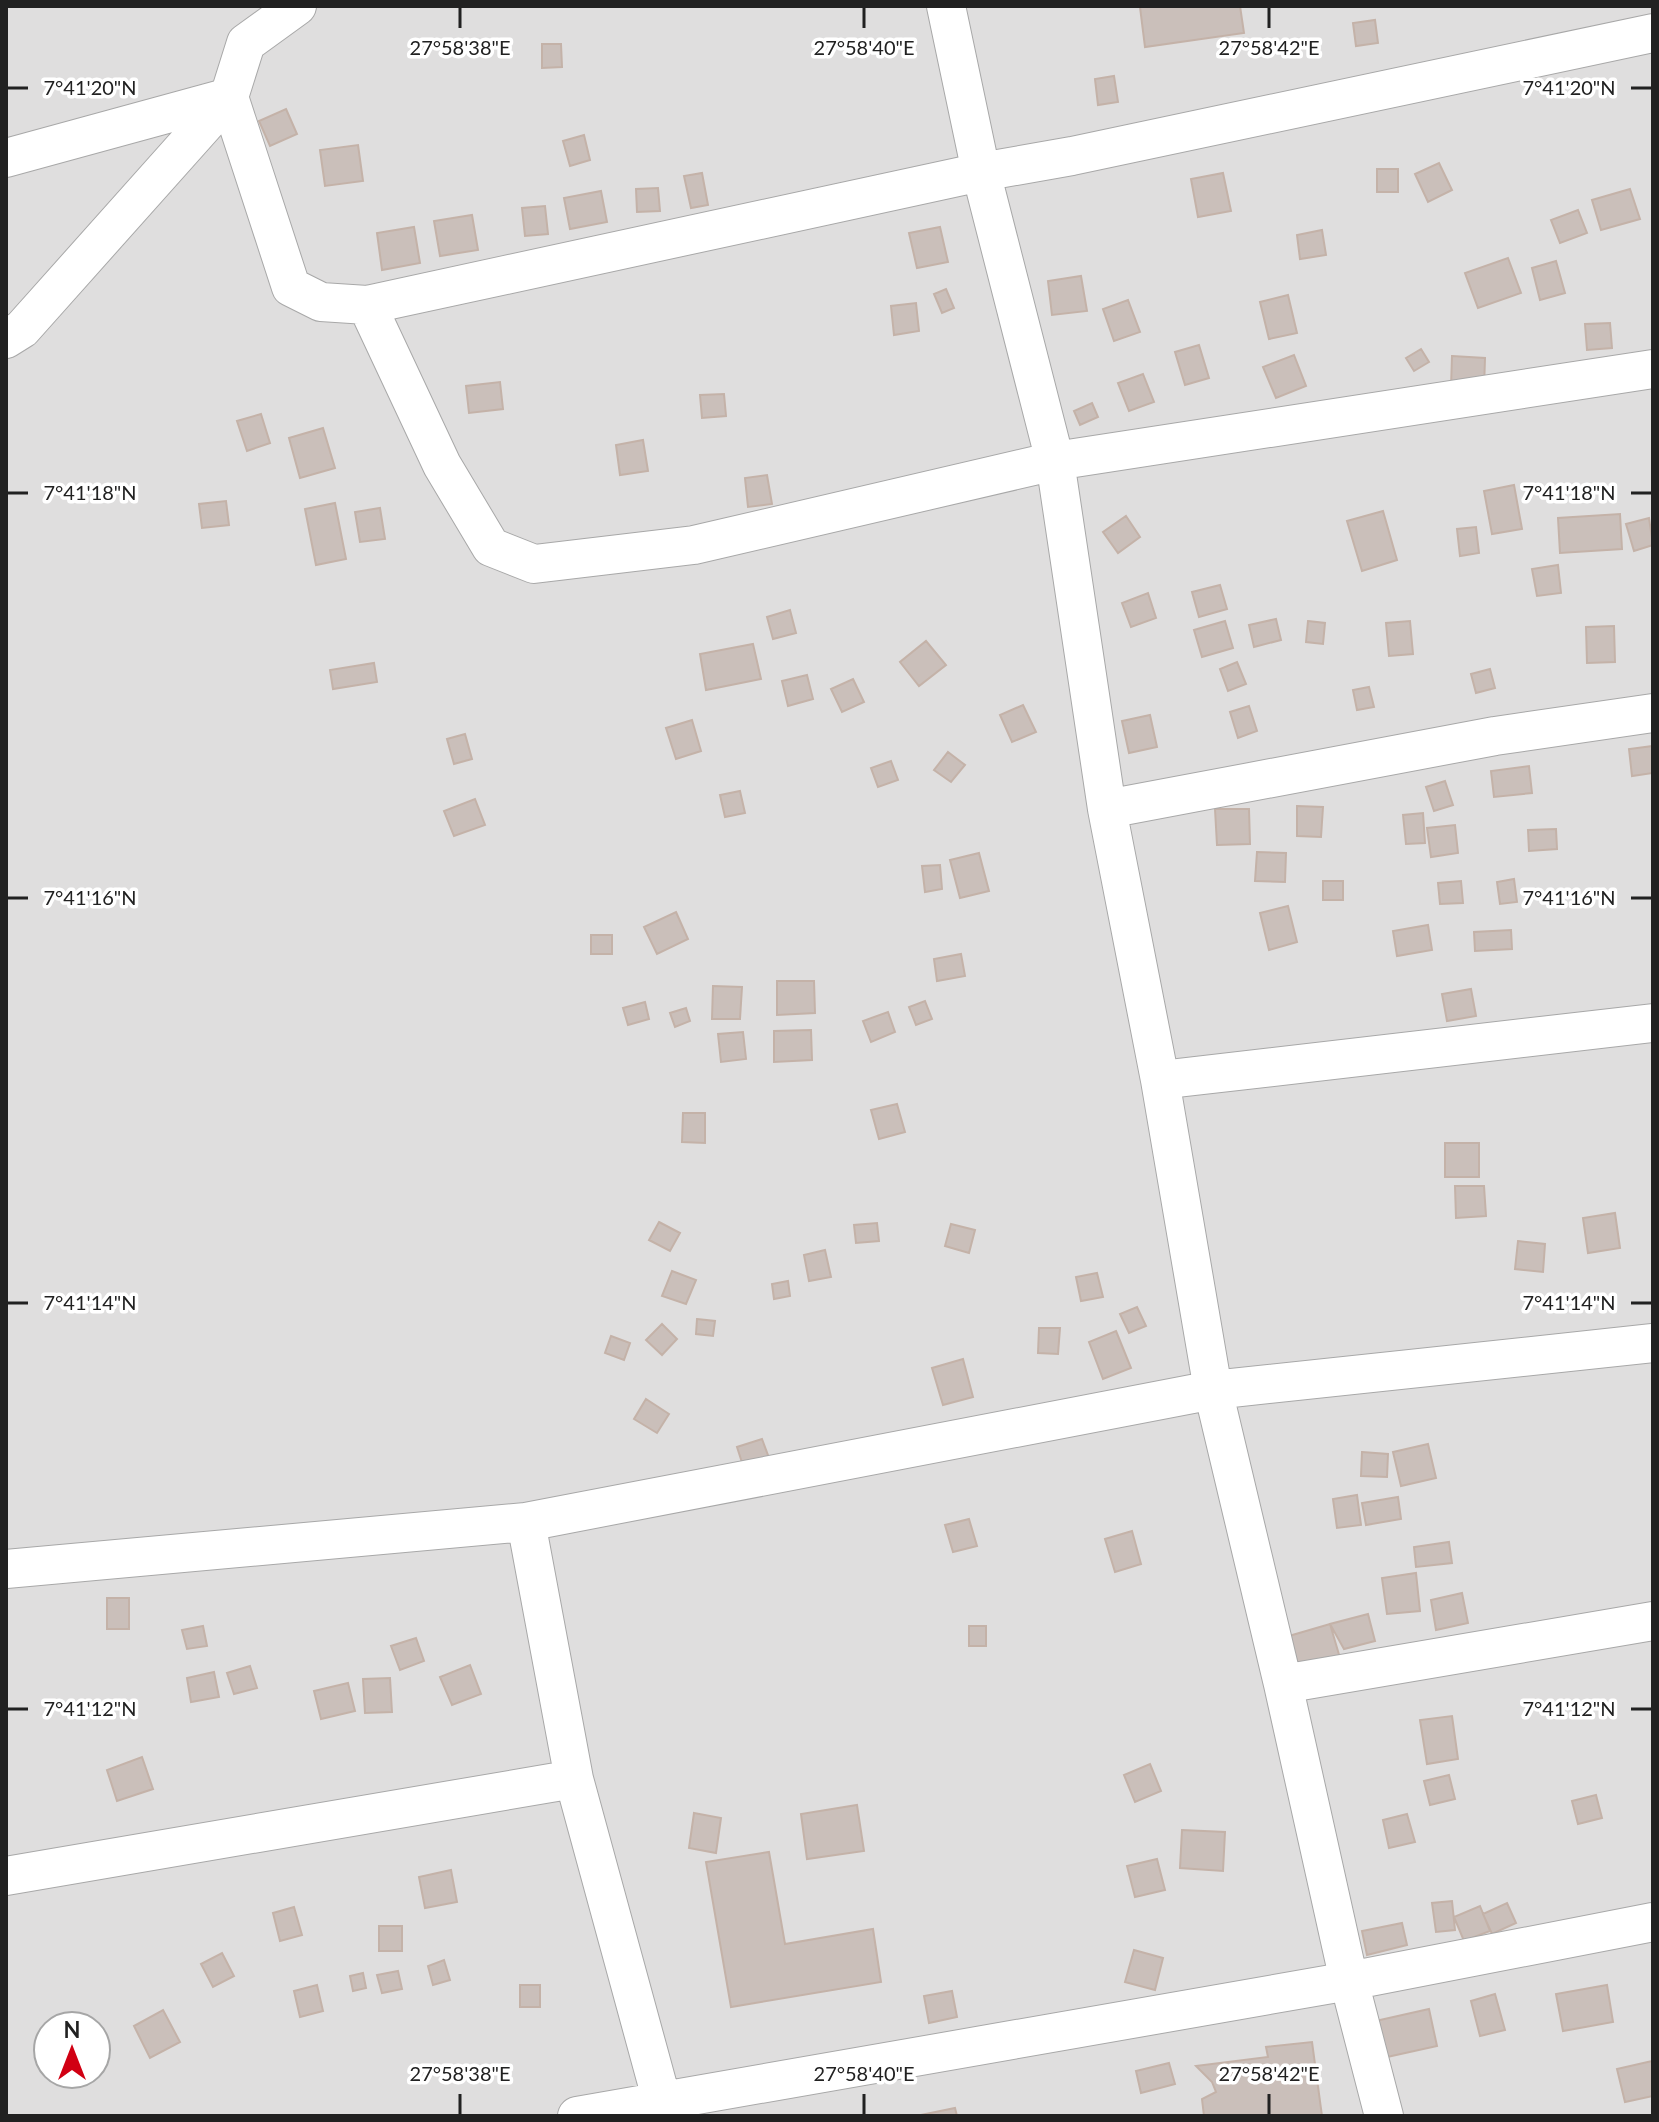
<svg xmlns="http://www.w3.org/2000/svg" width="1659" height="2122" font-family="Lato,sans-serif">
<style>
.residential{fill:#dfdede;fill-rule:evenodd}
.building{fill:#cabfba;stroke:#c4b2a8;stroke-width:2}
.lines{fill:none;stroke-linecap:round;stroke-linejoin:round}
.street-casing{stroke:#a8a8a8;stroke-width:40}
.street{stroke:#fff;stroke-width:38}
.ticks{fill:none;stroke:#212121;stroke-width:3}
.ticks-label{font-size:20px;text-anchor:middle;fill:#212121;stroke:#fff;stroke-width:7;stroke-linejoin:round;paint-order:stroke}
</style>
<rect width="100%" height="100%" fill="#f2ede7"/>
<path class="residential" d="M6 6H1653V2116H6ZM48 2026H96V2074H48Z"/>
<path class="building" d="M1147 6H1240L1244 33 1145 47 1140 7Z
M1375 20 1378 43 1356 46 1353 23Z
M542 44H561L562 67 542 68Z
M1114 76 1118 102 1098 105 1095 79Z
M286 109 297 134 270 146 259 121Z
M584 135 590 160 570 166 563 141Z
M358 145 363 181 325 186 320 150Z
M1439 163 1452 190 1428 202 1415 174Z
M1377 169H1398V192H1377Z
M702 173 708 205 691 208 684 176Z
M1223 173 1231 211 1198 217 1191 179Z
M658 188 660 211 637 212 636 189Z
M1630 189 1640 219 1601 230 1592 200Z
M601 191 607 222 570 229 564 198Z
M545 206 548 234 525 236 522 208Z
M1578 210 1587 233 1560 243 1551 220Z
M472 215 478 250 440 256 434 221Z
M414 227 420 263 382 270 377 233Z
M940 227 948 262 917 268 909 233Z
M1322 230 1326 255 1300 259 1297 235Z
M1508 258 1521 293 1478 308 1465 273Z
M1556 261 1565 293 1540 300 1532 268Z
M1081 276 1087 311 1052 315 1048 281Z
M946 289 954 308 942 313 934 294Z
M1288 295 1297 333 1269 339 1260 302Z
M1128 300 1140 332 1114 341 1103 309Z
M916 303 919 331 894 335 891 306Z
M1610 323 1612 348 1587 350 1585 324Z
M1199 345 1209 378 1185 385 1175 352Z
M1421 349 1429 362 1414 371 1406 358Z
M1294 355 1306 386 1276 398 1263 367Z
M1452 356 1485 358 1484 389 1451 388Z
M1143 374 1154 402 1129 411 1118 383Z
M500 382 503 409 469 413 466 386Z
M724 394 726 416 702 418 700 395Z
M1092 403 1098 417 1080 425 1074 411Z
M261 414 270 443 247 451 237 421Z
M323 428 335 468 300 478 289 438Z
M643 440 648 471 620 475 616 445Z
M767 475 772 504 748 507 745 478Z
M1514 485 1522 529 1492 534 1484 491Z
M226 501 229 525 202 528 199 504Z
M335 503 346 559 316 565 305 509Z
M380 508 385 539 360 542 355 512Z
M1383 511 1397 560 1362 571 1347 521Z
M1620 514 1622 549 1560 553 1558 518Z
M1126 516 1140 537 1118 553 1103 532Z
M1649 518 1653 545 1634 551 1626 524Z
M1476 527 1479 553 1460 556 1457 529Z
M1558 565 1561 593 1537 596 1532 569Z
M1220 585 1227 609 1199 617 1192 592Z
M1148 593 1156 618 1131 627 1122 603Z
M790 610 796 633 773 639 767 617Z
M1276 619 1281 640 1254 647 1249 625Z
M1225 621 1233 648 1202 657 1194 630Z
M1308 621 1325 623 1323 644 1306 642Z
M1410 621 1413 654 1389 656 1386 623Z
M1614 626 1615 662 1587 663 1586 627Z
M926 641 946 665 919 686 900 662Z
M753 644 761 679 706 690 700 654Z
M1237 662 1246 684 1228 691 1220 669Z
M374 663 377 682 333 689 330 670Z
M1490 669 1495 688 1476 693 1471 674Z
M807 675 813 699 788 706 782 681Z
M853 679 864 702 842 712 831 689Z
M1369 687 1374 707 1357 710 1353 690Z
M1023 705 1036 732 1012 742 1000 715Z
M1249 706 1257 731 1238 738 1230 712Z
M1150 715 1157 747 1129 753 1122 721Z
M692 720 701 751 676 759 666 728Z
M465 734 472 759 454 764 447 739Z
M1653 746V773L1632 776 1629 749Z
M948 752 965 765 951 782 934 770Z
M891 761 898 780 878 787 871 768Z
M1529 766 1532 793 1494 797 1491 771Z
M1445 781 1453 805 1434 811 1426 787Z
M740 791 745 813 725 817 720 795Z
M475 799 485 825 454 836 444 811Z
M1297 806 1323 807 1321 837 1297 836Z
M1215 809H1249L1250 844 1217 845Z
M1423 813 1425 843 1406 844 1403 815Z
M1455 825 1458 853 1431 857 1427 828Z
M1556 829 1557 849 1529 851 1528 830Z
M1257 852 1286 853 1285 882 1255 881Z
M979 853 989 891 960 898 950 860Z
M940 865 942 889 925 892 922 866Z
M1514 879 1517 902 1500 904 1497 882Z
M1323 881H1343V900H1323Z
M1461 881 1463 903 1440 904 1438 883Z
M1288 906 1297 942 1269 950 1260 913Z
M676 912 688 939 657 954 644 927Z
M1428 925 1432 950 1397 956 1393 931Z
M1511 930 1512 949 1475 951 1474 932Z
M591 935H612V954H591Z
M961 954 965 976 937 981 934 959Z
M777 981H814L815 1013 777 1015Z
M713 986 742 987 740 1019H712Z
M1471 989 1476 1016 1447 1021 1442 994Z
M925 1001 932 1019 916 1025 909 1007Z
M645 1002 649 1019 628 1025 623 1008Z
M686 1008 690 1021 675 1027 670 1013Z
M888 1012 895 1032 871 1042 863 1021Z
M811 1030 812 1060 774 1062V1031Z
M743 1032 746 1059 721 1062 718 1034Z
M897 1104 905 1132 879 1139 871 1110Z
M683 1113H705V1143L682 1142Z
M1445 1143H1479V1177H1445Z
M1455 1186H1484L1486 1216 1456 1218Z
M1615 1213 1620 1248 1588 1253 1583 1218Z
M659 1222 680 1233 670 1251 649 1240Z
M877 1223 879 1241 856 1243 854 1225Z
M951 1224 975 1230 969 1253 945 1246Z
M1518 1241 1545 1244 1543 1272 1515 1269Z
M825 1250 831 1277 809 1281 804 1255Z
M672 1271 696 1280 686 1304 662 1296Z
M1097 1273 1103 1297 1081 1301 1076 1277Z
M788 1281 790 1296 774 1299 772 1284Z
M1137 1307 1146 1326 1129 1333 1120 1314Z
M697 1319 715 1321 713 1336 696 1334Z
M662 1324 677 1339 662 1355 646 1340Z
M1039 1328H1060L1058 1354 1038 1353Z
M1116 1331 1131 1368 1103 1379 1089 1342Z
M611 1336 630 1343 624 1360 605 1353Z
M963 1359 973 1397 943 1405 932 1368Z
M646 1399 669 1414 657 1433 634 1419Z
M762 1439 772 1466 746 1475 737 1447Z
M1428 1444 1436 1478 1401 1486 1393 1452Z
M1362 1452 1388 1454 1387 1477 1361 1476Z
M1357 1495 1361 1525 1337 1528 1333 1499Z
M1398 1497 1401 1519 1366 1525 1362 1503Z
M969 1519 977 1546 953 1552 945 1525Z
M1132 1531 1141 1564 1115 1572 1105 1539Z
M1449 1542 1452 1563 1416 1567 1414 1547Z
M1416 1573 1420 1611 1387 1614 1382 1578Z
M1462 1593 1468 1623 1436 1630 1431 1600Z
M107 1598H129V1629H107Z
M1368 1614 1375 1641 1344 1649 1330 1624Z
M1330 1624 1340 1658 1300 1670 1289 1636Z
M203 1626 207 1646 187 1649 182 1630Z
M969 1626H986V1646H969Z
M416 1638 424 1661 400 1670 391 1646Z
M470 1665 481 1694 452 1705 440 1677Z
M250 1666 257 1688 234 1694 227 1673Z
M214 1672 219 1697 191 1702 187 1678Z
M390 1678 392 1712 365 1713 363 1679Z
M348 1683 355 1711 321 1719 314 1691Z
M1452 1716 1458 1759 1427 1764 1420 1720Z
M142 1757 153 1789 117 1801 107 1770Z
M1150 1764 1161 1791 1135 1802 1124 1775Z
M1449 1775 1455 1799 1430 1805 1424 1781Z
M1596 1795 1602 1818 1578 1824 1572 1801Z
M857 1805 864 1851 807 1859 801 1814Z
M694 1813 721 1818 716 1853 689 1848Z
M1407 1814 1415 1842 1389 1848 1383 1820Z
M1182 1830 1225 1832 1223 1871 1180 1868Z
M769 1852 785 1944 873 1929 881 1982 731 2007 706 1862Z
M1157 1859 1165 1890 1135 1897 1127 1866Z
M451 1870 457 1902 425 1908 419 1877Z
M1452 1901 1455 1930 1436 1932 1432 1903Z
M1507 1903 1516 1923 1492 1934 1483 1914Z
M1480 1906 1490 1931 1464 1941 1454 1917Z
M294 1907 302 1935 280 1941 273 1913Z
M1402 1923 1407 1945 1367 1955 1362 1931Z
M379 1926H402V1951H379Z
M1134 1950 1163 1958 1155 1990 1125 1982Z
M222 1953 234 1976 213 1987 201 1964Z
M444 1960 450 1980 433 1985 428 1966Z
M398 1971 402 1989 382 1993 377 1975Z
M363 1973 366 1988 353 1991 350 1976Z
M317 1985 323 2011 300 2017 294 1991Z
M520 1985H540V2007H520Z
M1607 1985 1613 2022 1563 2031 1556 1994Z
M952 1991 957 2017 929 2023 924 1996Z
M1495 1994 1505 2030 1480 2036 1471 2001Z
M1429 2009 1437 2046 1378 2059 1371 2022Z
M163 2010 180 2042 150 2058 134 2026Z
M1312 2042 1322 2116H1204L1202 2099 1216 2092 1212 2082 1196 2066 1268 2057 1266 2047Z
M1652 2061 1653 2096 1625 2102 1617 2069Z
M1169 2063 1175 2084 1141 2093 1136 2071Z
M955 2108 957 2116H916Z"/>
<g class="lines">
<g class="street-casing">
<path id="street" d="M297 6 246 43 229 97 291 287 321 302 367 305 981 172 946 6
M1653 33 1072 156 981 172 1055 461 1107 809 1495 736 1653 713
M6 158 229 97 22 329 6 339
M367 305 442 465 491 547 534 564 694 545 1055 461 1653 369
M1107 809 1160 1080 1213 1390 1283 1684 1349 1981 1384 2116
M1160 1080 1653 1023
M526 1522 574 1779 666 2116
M6 1569 526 1522 1213 1390 1653 1343
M1283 1684 1653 1621
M6 1876 574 1779
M577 2116 1349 1981 1653 1922"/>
</g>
<use href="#street" class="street"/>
</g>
<path class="ticks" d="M460 8V28M864 8V28M1269 8V28M8 88H28M1631 88H1651M8 493H28M1631 493H1651M8 898H28M1631 898H1651M8 1303H28M1631 1303H1651M8 1709H28M1631 1709H1651M460 2094V2114M864 2094V2114M1269 2094V2114"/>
<g class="ticks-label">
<text x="460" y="55">27°58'38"E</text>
<text x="864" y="55">27°58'40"E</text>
<text x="1269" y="55">27°58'42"E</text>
<text x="90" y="95">7°41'20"N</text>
<text x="1569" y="95">7°41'20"N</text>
<text x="90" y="500">7°41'18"N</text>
<text x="1569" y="500">7°41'18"N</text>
<text x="90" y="905">7°41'16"N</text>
<text x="1569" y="905">7°41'16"N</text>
<text x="90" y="1310">7°41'14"N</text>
<text x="1569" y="1310">7°41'14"N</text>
<text x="90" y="1716">7°41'12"N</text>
<text x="1569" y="1716">7°41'12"N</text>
<text x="460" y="2081">27°58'38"E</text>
<text x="864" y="2081">27°58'40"E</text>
<text x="1269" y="2081">27°58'42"E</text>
</g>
<rect width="1659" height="2122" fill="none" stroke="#212121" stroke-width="16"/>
<g transform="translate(72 2050)"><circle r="38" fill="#ffffff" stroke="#a6a6a6" stroke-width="2"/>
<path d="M0-6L14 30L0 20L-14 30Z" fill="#d10013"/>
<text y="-12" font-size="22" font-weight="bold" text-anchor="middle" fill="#212121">N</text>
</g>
</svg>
